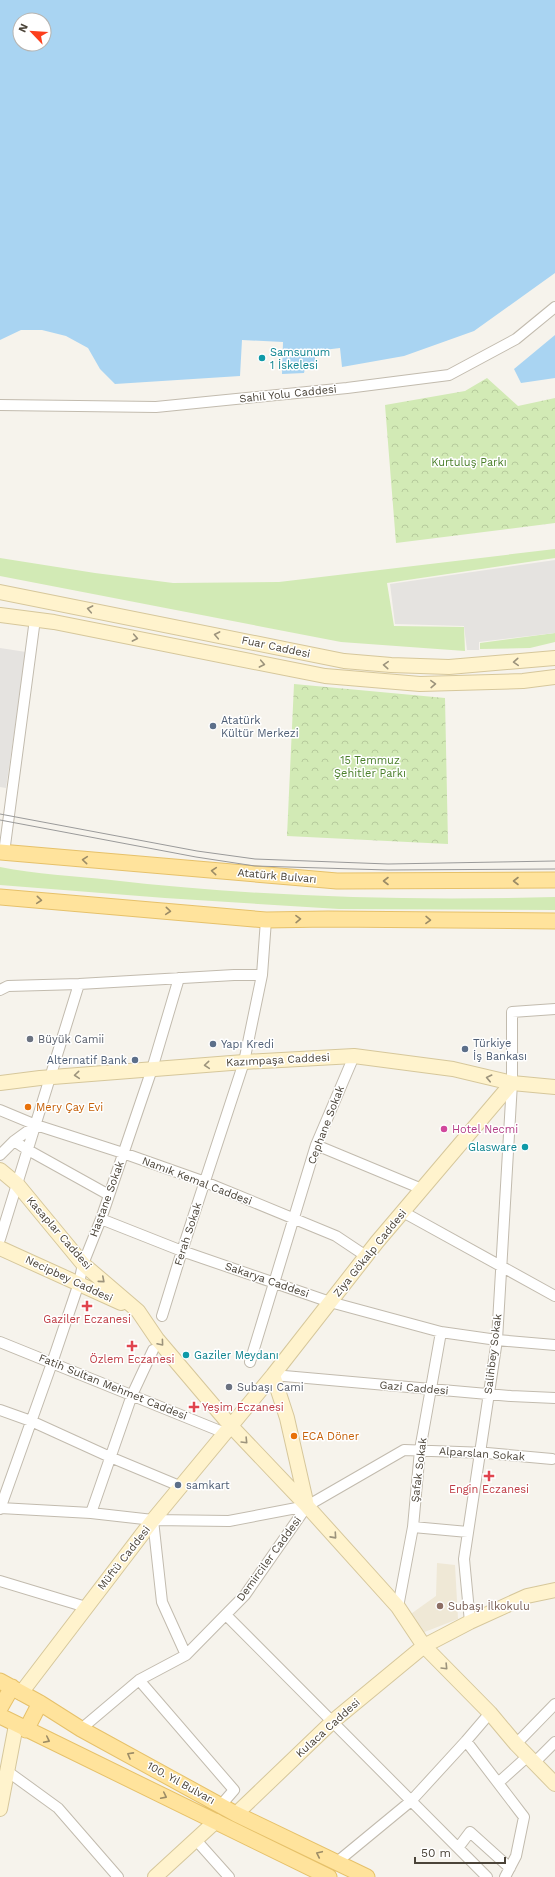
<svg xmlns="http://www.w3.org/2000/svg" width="555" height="1877" font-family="'Work Sans',sans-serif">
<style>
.education{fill:#efe8d6}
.grass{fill:#d2eab5}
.park{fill:url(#park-crowns)}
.parking{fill:#e5e3e0}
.water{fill:#a9d4f2;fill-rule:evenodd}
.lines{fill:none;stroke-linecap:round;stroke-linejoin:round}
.street-casing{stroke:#c2bbae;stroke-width:12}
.secondary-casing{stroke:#d6c79b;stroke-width:16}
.primary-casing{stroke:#e6c16a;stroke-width:17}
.street{stroke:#fff;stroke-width:10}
.secondary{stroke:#fff3cd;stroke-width:14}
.primary{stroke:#ffe39c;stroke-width:15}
.tram{stroke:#9a9a9a;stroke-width:1}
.oneway{stroke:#9c937c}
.oneway2{stroke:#9c8c66}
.culture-dot{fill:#0f9aa8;stroke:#fff;stroke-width:1.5}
.service-dot{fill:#5c6f8a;stroke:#fff;stroke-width:1.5}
.worship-dot{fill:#6b7280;stroke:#fff;stroke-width:1.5}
.food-dot{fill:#e8710a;stroke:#fff;stroke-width:1.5}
.hotel-dot{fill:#d1479c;stroke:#fff;stroke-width:1.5}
.health-dot{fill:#e0444e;stroke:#fff;stroke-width:1.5}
.education-dot{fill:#8d6e63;stroke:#fff;stroke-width:1.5}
.labels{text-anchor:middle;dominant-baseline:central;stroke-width:3;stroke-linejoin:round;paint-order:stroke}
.culture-label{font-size:11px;fill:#0d838f;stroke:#fff;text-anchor:start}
.street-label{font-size:11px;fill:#4b4439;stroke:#fff}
.park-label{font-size:11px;fill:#4a7f2a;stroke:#fff}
.service-label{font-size:11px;fill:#4e5e75;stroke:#fff;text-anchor:start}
.worship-label{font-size:11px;fill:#5b616d;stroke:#fff;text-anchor:start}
.food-label{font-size:11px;fill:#c56008;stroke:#fff;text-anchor:start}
.hotel-label{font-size:11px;fill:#b23c85;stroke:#fff;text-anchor:start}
.health-label{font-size:11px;fill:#be3a42;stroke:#fff}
.education-label{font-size:11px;fill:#785e54;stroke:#fff;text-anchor:start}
</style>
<defs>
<pattern id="park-crowns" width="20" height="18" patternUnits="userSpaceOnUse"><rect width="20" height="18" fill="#d2eab5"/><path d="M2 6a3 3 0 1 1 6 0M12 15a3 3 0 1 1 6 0" fill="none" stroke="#b6ca9c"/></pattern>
</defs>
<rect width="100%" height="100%" fill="#f6f3ec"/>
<path class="education" d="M437 1563 455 1565 458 1619 422 1633 408 1616 436 1596Z"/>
<path class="grass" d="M555 549V558L387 583 394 626 464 627 465 651 341 642 0 576V558L95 573 173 583 279 582Z
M555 633V642L530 648 480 649V643Z
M0 867C36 874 74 876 111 880 258 897 407 901 555 897V910L339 909 165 898 0 885Z"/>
<path class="park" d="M487 378 518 406 555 398V523L396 543 385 405 465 391Z
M294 684 445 698 448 844 287 836Z"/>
<path class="parking" d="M555 560V633L479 642V650H467L464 626 395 624 390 584Z
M0 648 26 652 6 788 0 787Z"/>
<path class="water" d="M0 0H555V273L474 331 404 356 342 367 340 348 315 351V367L305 368 304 373 282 374 283 342 242 340 240 376 115 384 100 369 88 348 66 336 42 330H21L0 340ZM20 20H44V44H20Z
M555 335V378L521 383 514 369Z"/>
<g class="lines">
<g class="street-casing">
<path id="street" d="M0 405 156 407 347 388 449 375 516 339 555 307
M4 853 35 619
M0 990 8 986 79 984 234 975H262L266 920
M0 1110 36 1125 123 1153 205 1182 336 1236 366 1256
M14 1141 28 1150 109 1195
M316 1145 422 1189
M0 1155 14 1141 36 1125
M403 1212 555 1296
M101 1219 182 1251 330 1302 441 1332 497 1340 555 1345
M0 1239 79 984
M162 1316 182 1251 244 1062 262 975
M0 1342 225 1433
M250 1362 316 1145 354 1056
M273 1375 511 1396 555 1398
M0 1410 31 1421 110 1457 182 1487
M0 1508 91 1513 153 1520 229 1521 307 1506 404 1450 487 1453 552 1459
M0 1509 52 1363 79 1283 83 1264 101 1219 152 1069 179 978
M91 1513 132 1395 153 1350
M153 1520 162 1602 186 1655
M413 1527 468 1532
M0 1581 86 1607
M398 1607 413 1527 420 1450 441 1332
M226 1615 487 1877
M470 1622 464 1559 497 1340 512 1083V1012L555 1009
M139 1680 234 1790 221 1805
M81 1729 139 1680 186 1655 245 1595 307 1506
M466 1741 524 1817 516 1856 505 1877
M516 1744 555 1704
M534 1763 555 1742
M7 1771 58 1808 118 1877
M498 1783 528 1756
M196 1840 229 1877
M458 1848 470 1832 510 1868
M337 1862 411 1801 466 1741 490 1713"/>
</g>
<g class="secondary-casing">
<path id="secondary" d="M0 592 344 661 391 665 449 667 555 658
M0 615 54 622 325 676 420 684 523 681 555 677
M0 1083 40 1078 244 1062 354 1056 453 1069 512 1083 555 1087
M0 1170 17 1184 83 1264 138 1311 157 1339 230 1425 307 1506 398 1607 424 1646 490 1713 516 1744 555 1784
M0 1248 121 1303
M273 1375 287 1418 307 1506
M21 1693 153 1520 273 1375 377 1242 512 1083
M0 1809 16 1725
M236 1814 332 1722 424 1646 470 1622 527 1596 555 1590
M155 1877 216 1821"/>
</g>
<g class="primary-casing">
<path id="primary" d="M0 852 337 881 555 880
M0 897 266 920 328 919 555 921
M0 1681 40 1703 81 1729 236 1814 367 1877
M0 1708 12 1687
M0 1716 329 1877
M26 1730 40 1703"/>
</g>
<use href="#street" class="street"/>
<use href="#secondary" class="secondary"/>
<use href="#primary" class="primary"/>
<path class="tram" d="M0 814 197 851 255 859 388 864 555 861
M0 820 196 857 255 866 388 870 555 869"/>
</g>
<defs><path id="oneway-chevron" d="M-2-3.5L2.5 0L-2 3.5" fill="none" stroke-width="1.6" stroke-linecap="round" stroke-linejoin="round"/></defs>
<g class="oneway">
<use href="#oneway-chevron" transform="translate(90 609) rotate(-169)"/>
<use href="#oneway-chevron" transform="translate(217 635) rotate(-169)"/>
<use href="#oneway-chevron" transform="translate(135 638) rotate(11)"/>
<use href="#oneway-chevron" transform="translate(516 662) rotate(176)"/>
<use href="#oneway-chevron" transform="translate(262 664) rotate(11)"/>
<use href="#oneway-chevron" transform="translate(386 665) rotate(-176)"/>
<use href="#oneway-chevron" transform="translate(433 684) rotate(-2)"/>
<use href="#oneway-chevron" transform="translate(207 1065) rotate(175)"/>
<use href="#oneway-chevron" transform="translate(77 1075) rotate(175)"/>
<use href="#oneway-chevron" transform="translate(489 1078) rotate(-167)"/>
<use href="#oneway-chevron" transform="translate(102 1280) rotate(41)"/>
<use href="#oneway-chevron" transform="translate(161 1343) rotate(50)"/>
<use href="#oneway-chevron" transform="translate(245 1441) rotate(46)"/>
<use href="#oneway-chevron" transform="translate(334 1536) rotate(48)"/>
<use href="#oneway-chevron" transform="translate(445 1667) rotate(46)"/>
</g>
<g class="oneway2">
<use href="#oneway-chevron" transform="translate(85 860) rotate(-175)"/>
<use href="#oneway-chevron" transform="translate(214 871) rotate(-175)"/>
<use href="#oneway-chevron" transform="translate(386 881) rotate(-180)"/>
<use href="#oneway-chevron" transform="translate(516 881) rotate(-180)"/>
<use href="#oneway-chevron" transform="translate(39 900) rotate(5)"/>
<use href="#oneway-chevron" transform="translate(168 911) rotate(5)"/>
<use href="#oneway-chevron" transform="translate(298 919) rotate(-1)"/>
<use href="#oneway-chevron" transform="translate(428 920) rotate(1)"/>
<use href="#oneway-chevron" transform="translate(47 1740) rotate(26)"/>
<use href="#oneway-chevron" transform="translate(130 1755) rotate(-151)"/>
<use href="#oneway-chevron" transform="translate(164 1796) rotate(26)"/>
<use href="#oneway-chevron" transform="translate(319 1854) rotate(-155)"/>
</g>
<g class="culture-dot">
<circle cx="262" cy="358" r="4"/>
<circle cx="525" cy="1147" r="4"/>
<circle cx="186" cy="1355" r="4"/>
</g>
<g class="service-dot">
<circle cx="213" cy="726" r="4"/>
<circle cx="213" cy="1044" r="4"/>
<circle cx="465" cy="1049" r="4"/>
<circle cx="135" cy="1060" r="4"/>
<circle cx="178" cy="1485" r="4"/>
</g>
<g class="worship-dot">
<circle cx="30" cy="1039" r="4"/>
<circle cx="229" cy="1387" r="4"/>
</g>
<g class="food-dot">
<circle cx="28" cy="1107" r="4"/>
<circle cx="294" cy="1436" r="4"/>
</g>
<circle class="hotel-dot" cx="444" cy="1129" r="4"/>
<g class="health-dot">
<path d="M85 1300h4v4h4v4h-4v4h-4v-4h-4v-4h4z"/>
<path d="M130 1340h4v4h4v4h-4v4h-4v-4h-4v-4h4z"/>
<path d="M192 1401h4v4h4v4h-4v4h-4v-4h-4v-4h4z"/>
<path d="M487 1470h4v4h4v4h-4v4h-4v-4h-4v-4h4z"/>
</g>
<circle class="education-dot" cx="440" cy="1606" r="4"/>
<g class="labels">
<g class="culture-label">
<text x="270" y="352">Samsunum<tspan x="270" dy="13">1 İskelesi</tspan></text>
<text x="517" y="1147" text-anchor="end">Glasware</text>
<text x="194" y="1355">Gaziler Meydanı</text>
</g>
<g class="street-label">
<text transform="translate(288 394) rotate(-6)">Sahil Yolu Caddesi</text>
<text transform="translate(276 647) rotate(12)">Fuar Caddesi</text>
<text transform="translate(277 876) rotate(5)">Atatürk Bulvarı</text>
<text transform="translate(278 1060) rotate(-3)">Kazımpaşa Caddesi</text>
<text transform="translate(326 1125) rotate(-69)">Cephane Sokak</text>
<text transform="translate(197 1181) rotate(21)">Namık Kemal Caddesi</text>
<text transform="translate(107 1199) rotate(-70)">Hastane Sokak</text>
<text transform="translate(59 1233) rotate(49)">Kasaplar Caddesi</text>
<text transform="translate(188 1234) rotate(-72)">Ferah Sokak</text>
<text transform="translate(370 1253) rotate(-51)">Ziya Gökalp Caddesi</text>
<text transform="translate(69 1279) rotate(25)">Necipbey Caddesi</text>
<text transform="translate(267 1280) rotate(19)">Sakarya Caddesi</text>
<text transform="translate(493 1354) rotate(-83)">Salihbey Sokak</text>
<text transform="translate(113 1387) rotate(22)">Fatih Sultan Mehmet Caddesi</text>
<text transform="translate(414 1388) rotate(5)">Gazi Caddesi</text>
<text transform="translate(482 1454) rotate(4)">Alparslan Sokak</text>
<text transform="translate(419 1470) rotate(-83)">Şafak Sokak</text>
<text transform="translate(124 1558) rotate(-52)">Müftü Caddesi</text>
<text transform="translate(269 1559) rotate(-54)">Demirciler Caddesi</text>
<text transform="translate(328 1728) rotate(-42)">Kulaca Caddesi</text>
<text transform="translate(181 1783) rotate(29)">100. Yıl Bulvarı</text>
</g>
<g class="park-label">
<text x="469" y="462">Kurtuluş Parkı</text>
<text x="370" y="760">15 Temmuz<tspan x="370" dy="13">Şehitler Parkı</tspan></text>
</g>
<g class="service-label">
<text x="221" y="720">Atatürk<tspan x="221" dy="13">Kültür Merkezi</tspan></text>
<text x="473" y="1043">Türkiye<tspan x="473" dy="13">İş Bankası</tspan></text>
<text x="221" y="1044">Yapı Kredi</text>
<text x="127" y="1060" text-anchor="end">Alternatif Bank</text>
<text x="186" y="1485">samkart</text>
</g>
<g class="worship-label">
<text x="38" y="1039">Büyük Camii</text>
<text x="237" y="1387">Subaşı Cami</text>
</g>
<g class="food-label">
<text x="36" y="1107">Mery Çay Evi</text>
<text x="302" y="1436">ECA Döner</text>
</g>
<g class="hotel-label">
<text x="452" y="1129">Hotel Necmi</text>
</g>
<g class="health-label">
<text x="87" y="1319">Gaziler Eczanesi</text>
<text x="132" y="1359">Özlem Eczanesi</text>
<text x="202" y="1407" text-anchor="start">Yeşim Eczanesi</text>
<text x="489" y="1489">Engin Eczanesi</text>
</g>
<g class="education-label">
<text x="448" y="1606">Subaşı İlkokulu</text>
</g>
</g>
<g transform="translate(32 32) rotate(295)"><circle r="19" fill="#ffffff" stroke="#b7b4b0"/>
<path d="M0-3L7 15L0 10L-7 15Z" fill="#fc3f1d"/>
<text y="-6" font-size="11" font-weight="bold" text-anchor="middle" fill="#4b4439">N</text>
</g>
<path d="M415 1857v6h90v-6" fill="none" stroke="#4b4439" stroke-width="2"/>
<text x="421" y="1857" font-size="12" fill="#4b4439" stroke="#ffffff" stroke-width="3" paint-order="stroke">50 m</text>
</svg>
